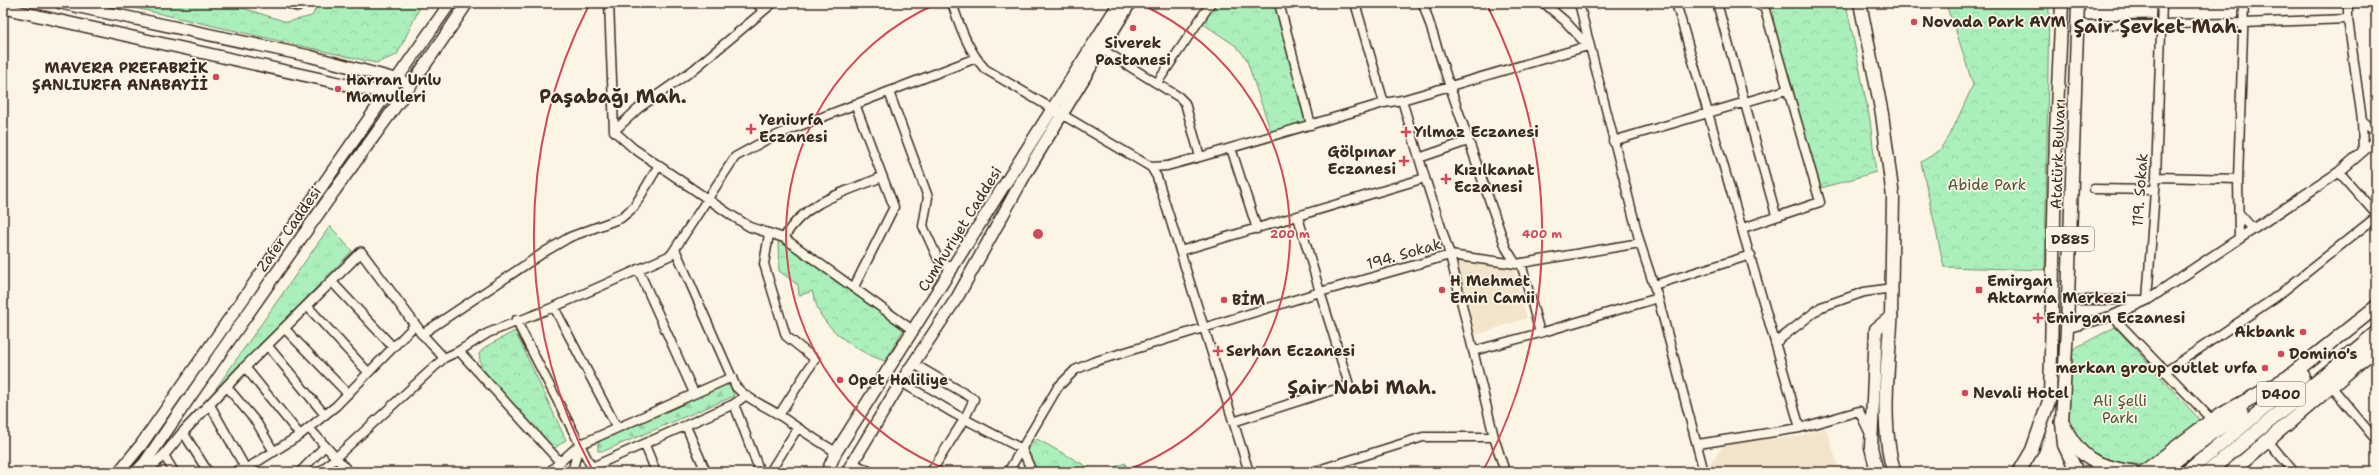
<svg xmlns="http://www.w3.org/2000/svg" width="2379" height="475" font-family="'Shantell Sans',sans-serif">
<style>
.built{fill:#f3e4cc}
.grass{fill:url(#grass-tufts);stroke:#738d6d}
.forest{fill:url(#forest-firs);stroke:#738d6d}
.park{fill:url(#park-crowns);stroke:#738d6d}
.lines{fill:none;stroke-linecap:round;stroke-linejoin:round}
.minor-casing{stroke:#3b2a1e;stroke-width:11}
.tertiary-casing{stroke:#3b2a1e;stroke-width:12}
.secondary-casing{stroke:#3b2a1e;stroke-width:14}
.primary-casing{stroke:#3b2a1e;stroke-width:15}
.trunk-casing{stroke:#3b2a1e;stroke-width:16}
.minor{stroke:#fcf5e5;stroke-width:8}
.tertiary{stroke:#fcf5e5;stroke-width:9}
.secondary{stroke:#fcf5e5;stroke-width:11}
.primary{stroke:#fcf5e5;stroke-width:12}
.trunk{stroke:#fcf5e5;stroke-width:13}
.ring{fill:none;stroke:#d1495b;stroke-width:2}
.poi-dot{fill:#d1495b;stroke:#fcf5e5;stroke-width:1.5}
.labels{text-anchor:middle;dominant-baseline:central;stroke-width:3.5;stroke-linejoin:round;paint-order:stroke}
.shield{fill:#fcf5e5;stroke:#75675a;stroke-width:1}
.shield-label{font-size:14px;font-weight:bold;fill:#3b2a1e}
.poi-label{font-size:15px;font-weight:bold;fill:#3b2a1e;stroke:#fcf5e5;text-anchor:start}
.street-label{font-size:15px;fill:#3b2a1e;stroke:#fcf5e5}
.park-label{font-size:15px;fill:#51523e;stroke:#fcf5e5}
.district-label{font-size:19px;font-weight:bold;fill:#3b2a1e;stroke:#fcf5e5}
.centre{fill:#d1495b;stroke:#fcf5e5;stroke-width:2}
.ring-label{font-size:12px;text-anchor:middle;font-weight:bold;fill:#d1495b;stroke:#fcf5e5;stroke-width:3.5;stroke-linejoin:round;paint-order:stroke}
</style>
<defs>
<pattern id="grass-tufts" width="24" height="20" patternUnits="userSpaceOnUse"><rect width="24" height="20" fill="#abf0bc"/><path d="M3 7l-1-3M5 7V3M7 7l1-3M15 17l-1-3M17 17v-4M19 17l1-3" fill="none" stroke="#94cea1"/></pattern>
<pattern id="forest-firs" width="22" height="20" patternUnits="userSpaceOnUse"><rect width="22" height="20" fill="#abf0bc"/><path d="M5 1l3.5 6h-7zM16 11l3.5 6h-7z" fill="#94cea1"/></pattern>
<pattern id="park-crowns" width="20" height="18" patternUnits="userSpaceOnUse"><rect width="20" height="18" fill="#abf0bc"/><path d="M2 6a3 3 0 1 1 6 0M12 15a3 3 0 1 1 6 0" fill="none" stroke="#94cea1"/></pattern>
</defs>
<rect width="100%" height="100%" fill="#fcf5e5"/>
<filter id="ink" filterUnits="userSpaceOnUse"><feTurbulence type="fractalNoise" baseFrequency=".025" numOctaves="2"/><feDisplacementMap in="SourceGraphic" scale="8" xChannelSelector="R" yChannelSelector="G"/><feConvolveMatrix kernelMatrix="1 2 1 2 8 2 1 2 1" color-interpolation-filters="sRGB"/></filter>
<g filter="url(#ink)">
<path class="built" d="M1461 258 1513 267 1527 318 1476 335 1457 261Z
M1826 428 1840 472H1713L1710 463 1723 446 1757 440 1797 437Z"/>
<path class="grass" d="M330 226 352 251 210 397Z"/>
<path class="forest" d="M725 384 731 387 734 396 604 451H598V441Z"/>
<path class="park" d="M113 3H227L287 22 312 16 318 3H422L397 55 376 63Z
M1217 3H1274L1289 52 1305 121 1271 132 1246 58 1236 46 1202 23Z
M1772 3H1846L1870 120 1876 172 1818 189 1775 35Z
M1945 3H2049L2045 270 1944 267 1921 162 1939 151 1953 129 1973 85 1956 31Z
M784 240 905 327 885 361C862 354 836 337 822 317 817 310 815 299 812 291L799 296 798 285 779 271 778 243Z
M2115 327 2201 421 2142 465 2110 462 2089 451 2075 438 2068 424 2069 371 2073 349Z
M515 331 566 440 552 450 481 367 479 354 485 347Z
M1037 439 1097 472H1033L1025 451Z
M1125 463 1128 472H1103Z"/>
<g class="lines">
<g class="minor-casing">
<path id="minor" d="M287 3 298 7 299 3
M609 3 614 131 633 148 731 215 750 227 784 238 914 331
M757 3 762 10
M952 3C960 27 968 50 985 69L1151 167 1157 177 1249 472
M1279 3 1311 125
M1355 3 1384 103
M1423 3 1450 87 1506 248 1516 264
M1579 3 1640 243 1658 298 1704 472
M1676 3 1800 428
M1717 3 1776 215
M1754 3 1763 7
M2348 3V19L2362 120 2363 151
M2078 25 2244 23 2348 19
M1103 50 1179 97 1185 103 1200 157
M1157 83 1211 3
M889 92 928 197 923 226 938 259 953 270
M2362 120 2376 133
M614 131 639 108 693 70 773 3
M1613 141 1786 90
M1231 148 1257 229
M1419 158 1468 141
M1151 167 1167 166 1200 157 1384 103 1402 100 1588 46 1565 21 1544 3
M2339 172 2376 214
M2156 177 2238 179
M1425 178 1450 255 1494 437 1505 472
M2094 189 2154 190
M2239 213 2253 229
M1743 228 1820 202 1763 3
M769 234 764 264 786 336 815 359 779 415
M784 238C804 201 846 192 882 177
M2239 239 2238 179 2244 3
M675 249 736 387C748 400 764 405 779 415 798 428 816 440 836 452
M1180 251 1425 178 1402 100
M638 269 694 393
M332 282 393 347
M1654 285 1751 255
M854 287 894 207 855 104
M2068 300H2147L2156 177 2162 3
M308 307 368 372
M554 307 617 428
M2112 316 2212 420
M516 320 594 472
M284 328 348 394
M1540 333 1658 298
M1775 343 1821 307 1864 292 1892 288
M267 345 325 415
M459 351 560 462
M1473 351 1540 333 1521 263
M444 358 422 334 546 251 570 237 621 218 634 207 659 165
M914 364 974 399 965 418 931 472
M245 367 300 435
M2165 372 2276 297 2376 217
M901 382 955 414 1022 449 1032 472
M2331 386 2376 440
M227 387 257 423 274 452
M734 404 760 472
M210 405 247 471
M1233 422 1349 385 1320 292 1450 255 1516 264 1640 243
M686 426 706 472
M309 428 349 472
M183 432 208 472
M2268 441 2294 472
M1698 444 1800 428 1859 411 1870 434
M645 445 656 472
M164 455 174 472
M853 463 871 472
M592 467 734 404 745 396
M235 472 242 468 246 469 300 435 336 406 415 325
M300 472 325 446
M320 472 444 358 459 351 488 333 554 307 671 255 735 157 766 140 794 128 976 58
M549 472 579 445 732 377
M572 472 579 446
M770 472 797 429
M1008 472 1058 387 1075 370 1093 362 1320 292 1298 217
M1312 472 1423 437H1494"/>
</g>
<g class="tertiary-casing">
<path id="tertiary" d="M2067 328 2112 316 2147 300 2339 172 2376 140
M146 472 164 455 183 432 245 367 361 252 422 334"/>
</g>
<g class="secondary-casing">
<path id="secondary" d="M61 3 309 56 403 81
M3 8 370 90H390L395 92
M119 472 141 445 450 3
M136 472 144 464C206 373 269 283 333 193 378 130 425 68 467 3
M827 472 836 452 1119 3
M847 472 901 382 958 296 1025 175 1130 3"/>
</g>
<g class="primary-casing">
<path id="primary" d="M1860 3 1882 114 1893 197 1891 317 1876 329 1871 447 1877 472
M2019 472 2032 450 2050 398 2056 131 2062 3
M2077 472 2064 445 2062 422 2067 328 2078 3"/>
</g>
<g class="trunk-casing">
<path id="trunk" d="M1891 317C1888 365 1880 426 1894 472
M2062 422C2079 459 2095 466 2133 472
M2144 472 2212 420 2287 378 2376 307
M2160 472 2241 412
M2187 472 2303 376
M2208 472 2376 333
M2231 472 2376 348"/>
</g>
<use href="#minor" class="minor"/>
<use href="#tertiary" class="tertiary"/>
<use href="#secondary" class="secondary"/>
<use href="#primary" class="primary"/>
<use href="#trunk" class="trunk"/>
</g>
</g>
<g class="ring">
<path d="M954 472A252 252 0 0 1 936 4M1140 4A252 252 0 0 1 1122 472"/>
<path d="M593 471A504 504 0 0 1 589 5M1487 5A504 504 0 0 1 1483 471"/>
</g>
<g class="poi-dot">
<circle cx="1914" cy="22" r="4"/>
<circle cx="1133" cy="28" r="4"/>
<circle cx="216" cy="77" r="4"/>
<circle cx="338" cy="89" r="4"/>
<path d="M749 123h4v4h4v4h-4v4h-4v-4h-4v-4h4z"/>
<path d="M1404 126h4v4h4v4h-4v4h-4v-4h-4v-4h4z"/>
<path d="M1402 155h4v4h4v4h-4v4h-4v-4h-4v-4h4z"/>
<path d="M1444 173h4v4h4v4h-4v4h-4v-4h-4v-4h4z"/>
<circle cx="1442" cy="290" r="4"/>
<rect x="1975" y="286" width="8" height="8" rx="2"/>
<circle cx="1224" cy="300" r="4"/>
<path d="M2036 312h4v4h4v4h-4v4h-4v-4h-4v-4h4z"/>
<circle cx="2303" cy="332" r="4"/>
<path d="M1216 345h4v4h4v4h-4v4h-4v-4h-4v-4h4z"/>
<circle cx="2281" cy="354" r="4"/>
<circle cx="2265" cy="368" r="4"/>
<circle cx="840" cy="380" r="4"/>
<circle cx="1965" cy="393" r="4"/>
</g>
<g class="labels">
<g class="shield">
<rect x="2046" y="227" width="48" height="24" rx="3"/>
<rect x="2257" y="382" width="48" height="24" rx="3"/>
</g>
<g class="shield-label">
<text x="2070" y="239">D885</text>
<text x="2281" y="394">D400</text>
</g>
<g class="poi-label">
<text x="1922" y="22">Novada Park AVM</text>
<text x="1133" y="43" text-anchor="middle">Siverek<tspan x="1133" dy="17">Pastanesi</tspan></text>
<text x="208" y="68" text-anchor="end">MAVERA PREFABRİK<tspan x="208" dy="17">ŞANLIURFA ANABAYİİ</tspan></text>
<text x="346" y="80">Harran Unlu<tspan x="346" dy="17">Mamulleri</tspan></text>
<text x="759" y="120">Yeniurfa<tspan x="759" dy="17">Eczanesi</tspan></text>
<text x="1414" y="132">Yılmaz Eczanesi</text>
<text x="1396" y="152" text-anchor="end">Gölpınar<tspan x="1396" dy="17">Eczanesi</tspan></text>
<text x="1454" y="170">Kızılkanat<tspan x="1454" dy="17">Eczanesi</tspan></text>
<text x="1450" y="281">H Mehmet<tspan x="1450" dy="17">Emin Camii</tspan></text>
<text x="1987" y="281">Emirgan<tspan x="1987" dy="17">Aktarma Merkezi</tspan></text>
<text x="1232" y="300">BİM</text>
<text x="2046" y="318">Emirgan Eczanesi</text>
<text x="2295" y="332" text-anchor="end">Akbank</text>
<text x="1226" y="351">Serhan Eczanesi</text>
<text x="2289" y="354">Domino's</text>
<text x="2257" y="368" text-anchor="end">merkan group outlet urfa</text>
<text x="848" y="380">Opet Haliliye</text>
<text x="1973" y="393">Nevali Hotel</text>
</g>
<g class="street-label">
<text transform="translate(2058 154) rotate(-88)">Atatürk Bulvarı</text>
<text transform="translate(2140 190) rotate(-86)">119. Sokak</text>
<text transform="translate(289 229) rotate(-55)">Zafer Caddesi</text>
<text transform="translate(960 229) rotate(-58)">Cumhuriyet Caddesi</text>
<text transform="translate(1404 254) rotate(-16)">194. Sokak</text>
</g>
<g class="park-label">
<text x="1987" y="185">Abide Park</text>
<text x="2120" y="401">Ali Şelli<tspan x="2120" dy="17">Parkı</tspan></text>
</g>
<g class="district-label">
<text x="2158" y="26">Şair Şevket Mah.</text>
<text x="613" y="96">Paşabağı Mah.</text>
<text x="1362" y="387">Şair Nabi Mah.</text>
</g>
</g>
<circle cx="1038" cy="234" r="6" class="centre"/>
<g class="ring-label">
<text x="1290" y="238">200 m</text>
<text x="1542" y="238">400 m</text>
</g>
<rect width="2379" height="475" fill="none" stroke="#fcf5e5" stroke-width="16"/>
<rect x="8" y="8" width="2363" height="459" fill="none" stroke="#3b2a1e" stroke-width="1.5" filter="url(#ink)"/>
</svg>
